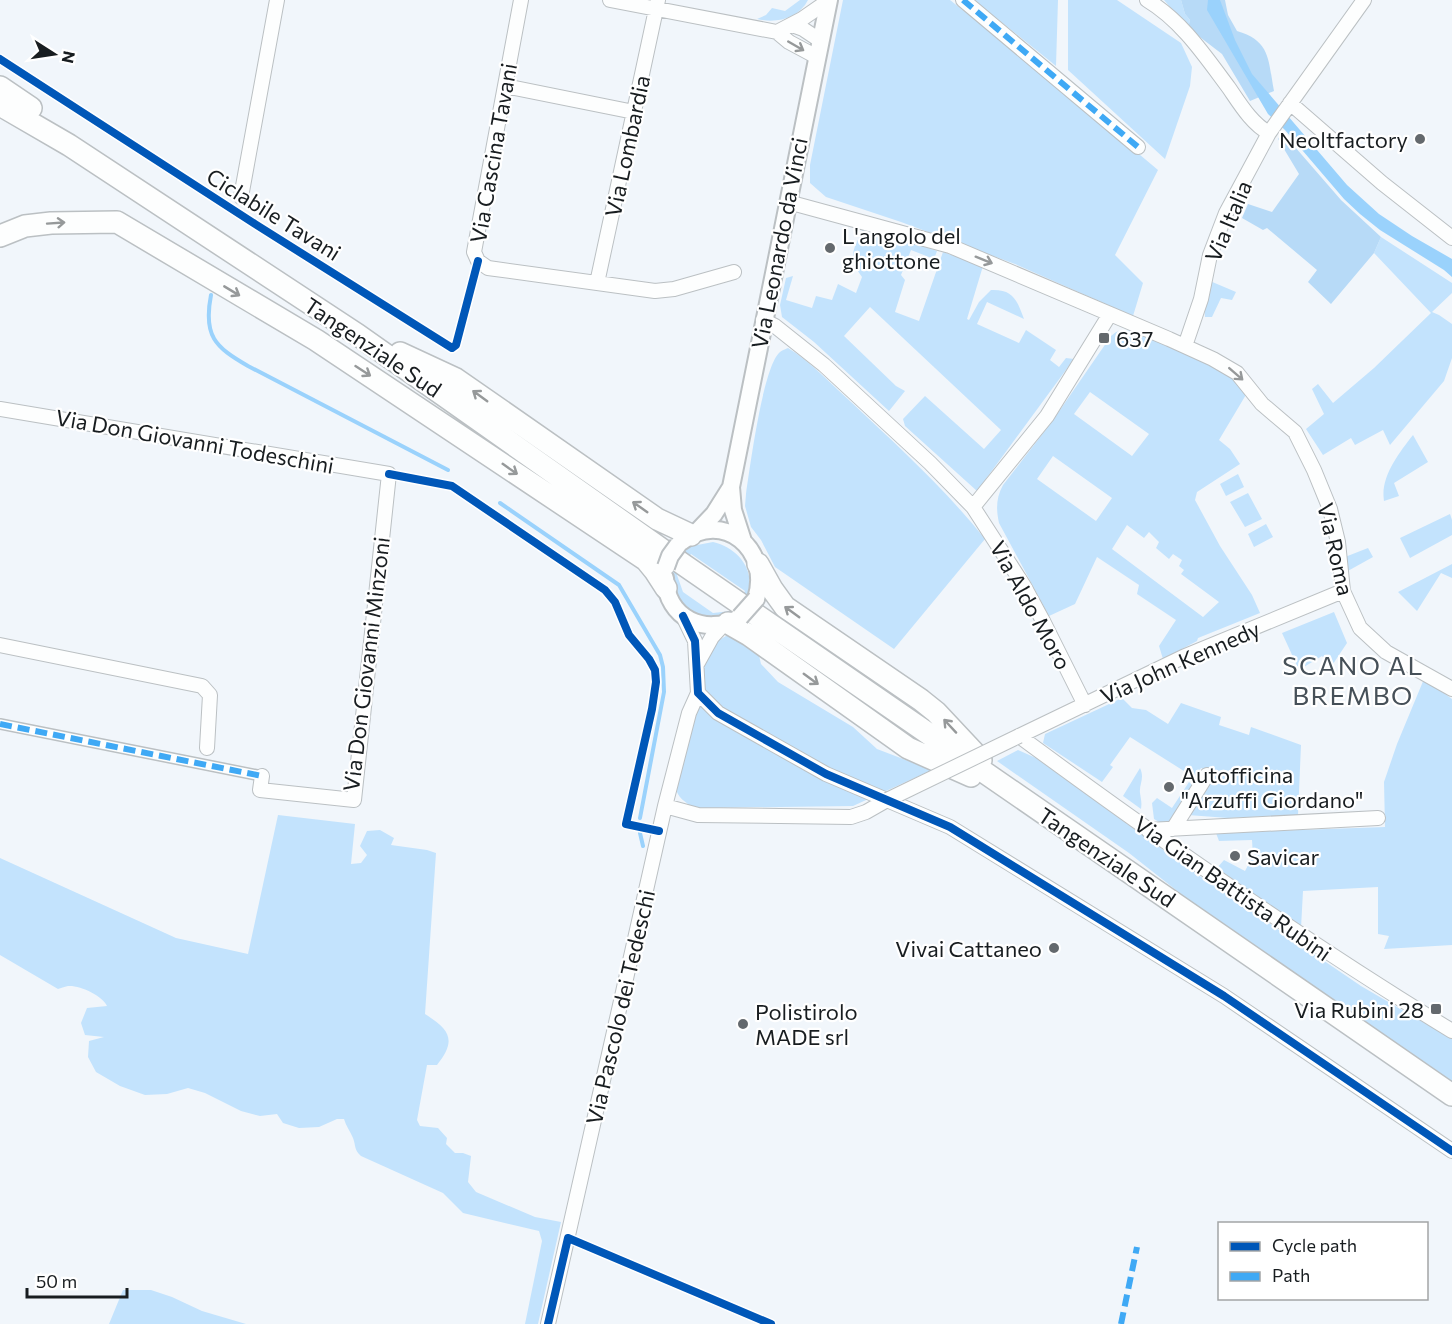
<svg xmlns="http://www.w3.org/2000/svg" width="1452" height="1324" font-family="Commissioner,sans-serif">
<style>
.green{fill:#c3e3fd;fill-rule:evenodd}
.forest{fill:#b7daf7}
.water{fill:#9ad2fc}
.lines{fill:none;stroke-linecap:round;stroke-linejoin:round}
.stream{stroke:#9ad2fc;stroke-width:4}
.pedestrian-casing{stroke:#bbc0c3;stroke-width:12}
.minor-casing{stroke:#bbc0c3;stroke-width:16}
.tertiary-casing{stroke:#bbc0c3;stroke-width:20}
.trunk-casing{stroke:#bbc0c3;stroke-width:24}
.pedestrian{stroke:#fdfefe;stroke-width:9}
.minor{stroke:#fdfefe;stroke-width:14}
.tertiary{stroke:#fdfefe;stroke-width:16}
.trunk{stroke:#fdfefe;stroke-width:21}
.minor-bridge-casing{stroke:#bbc0c3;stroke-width:16;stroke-linecap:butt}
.tertiary-bridge-casing{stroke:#bbc0c3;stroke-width:20;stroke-linecap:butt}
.minor-bridge{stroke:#fdfefe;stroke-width:14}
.tertiary-bridge{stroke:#fdfefe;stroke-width:16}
.quiet{stroke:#3fa9f5;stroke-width:6;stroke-dasharray:12 6;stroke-linecap:butt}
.cycleway-casing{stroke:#fff;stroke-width:11}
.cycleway{stroke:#0057b8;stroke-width:8}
.oneway{stroke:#96999a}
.poi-dot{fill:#64696d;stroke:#fff;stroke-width:2}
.labels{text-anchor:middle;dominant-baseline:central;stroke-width:4.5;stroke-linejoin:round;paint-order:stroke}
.poi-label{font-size:22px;fill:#181d20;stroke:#fff;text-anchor:start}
.street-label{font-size:22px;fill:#181d20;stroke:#fff}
.quarter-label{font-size:26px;letter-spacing:1.5px;fill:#465058;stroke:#fff}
</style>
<rect width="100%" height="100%" fill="#f1f6fb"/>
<path class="green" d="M800 0H808C799 18 777 24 757 19L766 15 772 8 785 11Z
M843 0H950L1052 81 1158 170 1115 255 1143 283 1133 316 1015 264 901 222 826 197 810 183V165Z
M974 0H1058L1056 66Z
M1068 0H1117L1181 43 1192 67 1190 86 1165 159 1068 70Z
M1164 0H1181L1185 14 1190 20 1188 28Z
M864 227 937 251 934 259 911 250 901 275 905 280 895 312 919 321 943 252 983 266 967 319 969 320 979 302 991 290C1013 289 1017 300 1024 319L987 302 977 324 1019 343 1026 330 1056 350 1050 360 1059 367 1066 358 1074 359 977 491 905 426 903 419 925 396 984 449 1001 430 870 307 844 336 896 386 905 391 889 411 814 342 782 317 780 305 786 278 793 276 786 300 812 308 816 296 832 300 838 284 856 293 862 277C846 255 854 250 864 227Z
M1381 237 1452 283V293L1432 312 1439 315 1452 324V358L1444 381 1390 445 1383 430 1355 445 1351 438 1323 455 1306 429 1324 414 1312 389 1318 384 1333 403 1374 368 1431 313 1374 253Z
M1210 281 1236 292 1232 300 1221 298 1212 317H1205L1204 302Z
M1124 330 1131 331C1171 348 1219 360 1247 393L1219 440 1230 449 1240 464 1197 492 1195 500 1220 546 1252 595 1260 613 1198 638 1197 641 1163 659 1159 646 1176 620 1137 594 1139 585 1097 557 1075 604 1049 616 999 523C996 509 996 498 1003 485L1051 423 1111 336 1116 332ZM1090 392 1149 434 1132 456 1074 414ZM1053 456 1112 498 1096 521 1037 479ZM1127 525 1144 538 1149 532 1159 542 1156 548 1169 559 1173 554 1182 560 1179 566 1184 570 1181 574 1219 602 1203 617 1112 549Z
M788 348C811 362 831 384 851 402 898 446 945 489 985 539L894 649 775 567 761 540 751 527 745 506 746 494C750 468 763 366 780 352 782 350 786 349 788 348Z
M1413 435 1428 462 1394 483 1399 496 1384 501C1380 477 1399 453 1413 435Z
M1238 474 1244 487 1226 496 1220 484Z
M1248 493 1262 519 1245 527 1230 502Z
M1450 514 1452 520V535L1410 558 1400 538Z
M1266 524 1273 537 1254 547 1248 534Z
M713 542C740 548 760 575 744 602 740 609 733 614 727 618L687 616 670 580 672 569 683 552 692 546ZM691 554 745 591 731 611 713 613 683 592 677 575Z
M1368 548 1373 557 1346 572 1345 557Z
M1452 564V578L1441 573 1417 611 1398 592Z
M1334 612 1347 643 1331 667 1322 656 1299 670 1282 633Z
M731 633 757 647 761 664 778 682 853 727 877 749 932 770 853 806 694 808C685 802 678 798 675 787L706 654 714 643Z
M1424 679 1452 699V945L1384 949 1389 936 1378 934V887L1303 891 1301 928 1217 868 1224 860 1245 871 1253 856 1252 840 1219 841 1216 833 1385 827 1384 782 1397 744Z
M1122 698 1132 708 1146 710 1168 724 1181 703 1221 717 1219 725 1249 735 1251 727 1301 745 1298 815 1228 818 1188 815 1215 774 1201 768 1195 778 1130 737 1110 765 1113 767 1102 782 1043 743 1045 734Z
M1018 750 1036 758 1191 870 1361 986 1452 1039V1082L1200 909 1129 853 997 761Z
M1140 768C1145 779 1139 783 1140 793 1141 800 1142 802 1141 809L1123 796Z
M1189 782 1194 787 1166 826 1154 819 1152 803 1157 798 1172 808Z
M278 815 355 824 351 864 361 863 367 855 360 846 367 831 380 830 394 838 391 845 427 850 436 853 425 1014C450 1030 457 1040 437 1065H427L417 1120 420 1126 438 1128 447 1138 446 1144 455 1153H463L471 1156 468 1182 476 1192 535 1217 561 1222 538 1324H525L542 1241 539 1231 463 1213 443 1193 361 1156C354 1150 356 1146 353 1138 350 1131 346 1126 344 1119H337L319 1127 299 1128 283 1123 277 1114 260 1116 241 1111 205 1093 188 1088 167 1094 145 1095 120 1086 96 1072 88 1057 89 1041 104 1037 85 1035 81 1023 87 1008 107 1006C103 996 80 985 68 986 64 987 61 988 58 989L0 955V858L176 938 248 954Z
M123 1290H151L172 1297 202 1311 246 1324H109Z"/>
<path class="forest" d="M1181 0H1225L1228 15 1237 31C1271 41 1268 60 1274 91L1250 101 1222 54 1188 28 1190 20 1185 14Z
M1282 132 1341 200 1381 237 1374 253 1331 304 1308 282 1317 270 1267 228 1263 230 1242 218 1248 204 1272 212 1299 174 1278 139Z"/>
<path class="water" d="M1208 0H1220L1235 40 1252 74 1347 185 1379 214 1412 236 1452 259V277L1444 270 1380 230 1360 214 1344 199 1285 130 1268 114 1207 10Z"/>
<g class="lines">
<path class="stream" d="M211 295C203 336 215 347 248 366L448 470
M500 503 619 585 660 655 663 667 664 692 640 818
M640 833 643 846"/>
<g class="pedestrian-casing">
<path id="pedestrian" d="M0 724 262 776"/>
</g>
<g class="minor-casing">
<path id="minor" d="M521 0 474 252 478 261 488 268 655 291 674 289 734 272
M610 0 777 32 789 42 817 57
M963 0 1138 147
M1147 0C1182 21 1205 56 1229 88 1240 104 1252 124 1269 133
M792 25 803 29 821 41
M777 32 802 19 828 1
M505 86 634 112
M1290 103 1382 183 1452 238
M241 197 277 0
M788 202 950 246 1169 339 1213 359 1237 373 1262 404 1295 432 1314 470 1330 509 1338 542 1343 591 1360 628 1386 652 1452 689
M597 283 658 0
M763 320 775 326 824 365 930 463 973 507 1024 586 1043 621 1085 705
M1185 346 1201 299 1210 255 1226 213 1269 133 1364 0
M0 409 389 474 354 800 260 790 262 776
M973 507 1047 416 1110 314
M1343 591 1183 657 1019 736C1160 840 1303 940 1452 1031
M683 616 695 641 698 693 718 713 826 774 950 827 1224 996 1452 1151
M0 645 202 686 210 695 207 748
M697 664 712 637 723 625
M665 806 698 815 851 817 866 812 887 800
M1173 829 1207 775
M1148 830 1378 818
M548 1324 665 806 689 713 698 693"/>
</g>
<g class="tertiary-casing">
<path id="tertiary" d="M696 533 714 514 731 487
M743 541 733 510 731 487 829 0
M681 542C723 508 772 550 756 599
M665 578C667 619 705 636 739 618"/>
</g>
<g class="trunk-casing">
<path id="trunk" d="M0 87 31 108
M0 105 69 145 358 335 684 565 1452 1095
M0 236 25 226 51 223 117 222 316 340 646 560 655 571 666 588
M400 353 456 379 657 519 691 535
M758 564 772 589 785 607 921 700 936 712 981 760
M728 623 749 635 908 748 971 776"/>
</g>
<use href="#pedestrian" class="pedestrian"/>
<use href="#minor" class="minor"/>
<use href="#tertiary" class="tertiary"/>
<use href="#trunk" class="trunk"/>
<g class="minor-bridge-casing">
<path id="minor-bridge" d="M887 800 1019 736"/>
</g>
<g class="tertiary-bridge-casing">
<path id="tertiary-bridge" d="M666 567 670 556 678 545
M740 617 756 599"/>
</g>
<use href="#minor-bridge" class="minor-bridge"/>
<use href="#tertiary-bridge" class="tertiary-bridge"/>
<path class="quiet" d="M963 0 1138 147
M0 724 262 776
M1121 1324 1137 1247"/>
<g class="cycleway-casing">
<path id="cycleway" d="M0 59 255 224 452 348 456 345 478 261
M389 474 452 486 605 590 615 602 629 635 649 659 655 670 656 682 652 709 626 824 659 831
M683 616 695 641 698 693 718 713 826 774 950 827 1224 996 1452 1151
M548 1324 568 1238 771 1324"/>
</g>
<use href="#cycleway" class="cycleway"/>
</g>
<defs><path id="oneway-shaft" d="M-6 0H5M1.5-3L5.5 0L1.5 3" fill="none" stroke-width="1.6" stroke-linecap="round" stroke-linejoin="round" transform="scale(1.5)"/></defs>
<g class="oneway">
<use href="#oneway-shaft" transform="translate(796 46) rotate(30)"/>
<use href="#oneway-shaft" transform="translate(56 223) rotate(-4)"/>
<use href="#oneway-shaft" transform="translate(984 260) rotate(22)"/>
<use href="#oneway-shaft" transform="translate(232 291) rotate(31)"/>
<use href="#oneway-shaft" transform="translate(363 371) rotate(33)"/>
<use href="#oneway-shaft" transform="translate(1236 374) rotate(41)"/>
<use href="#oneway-shaft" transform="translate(480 396) rotate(-144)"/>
<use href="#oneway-shaft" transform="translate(510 469) rotate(35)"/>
<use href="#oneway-shaft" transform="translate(640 507) rotate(-145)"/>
<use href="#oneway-shaft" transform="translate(792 612) rotate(-144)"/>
<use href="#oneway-shaft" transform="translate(811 679) rotate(36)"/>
<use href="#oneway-shaft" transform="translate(950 726) rotate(-133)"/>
</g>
<g class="poi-dot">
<circle cx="1420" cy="139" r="6"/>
<circle cx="830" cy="248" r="6"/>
<rect x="1098" y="332" width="12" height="12" rx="3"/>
<circle cx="1169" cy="787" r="6"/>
<circle cx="1235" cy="856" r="6"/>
<circle cx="1054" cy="948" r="6"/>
<rect x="1430" y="1003" width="12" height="12" rx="3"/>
<circle cx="743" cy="1024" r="6"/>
</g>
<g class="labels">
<g class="poi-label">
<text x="1408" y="139" text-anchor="end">Neoltfactory</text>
<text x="842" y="235">L'angolo del<tspan x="842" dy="25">ghiottone</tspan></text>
<text x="1116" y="338">637</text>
<text x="1181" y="774">Autofficina<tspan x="1181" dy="25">"Arzuffi Giordano"</tspan></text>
<text x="1247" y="856">Savicar</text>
<text x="1042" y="948" text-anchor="end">Vivai Cattaneo</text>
<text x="1424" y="1009" text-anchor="end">Via Rubini 28</text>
<text x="755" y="1011">Polistirolo<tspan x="755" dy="25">MADE srl</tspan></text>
</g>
<g class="street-label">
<text transform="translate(627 146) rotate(-78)">Via Lombardia</text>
<text transform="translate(493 153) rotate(-80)">Via Cascina Tavani</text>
<text transform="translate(274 214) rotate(32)">Ciclabile Tavani</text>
<text transform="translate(1228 221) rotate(-67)">Via Italia</text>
<text transform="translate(779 243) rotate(-79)">Via Leonardo da Vinci</text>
<text transform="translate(373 347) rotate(34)">Tangenziale Sud</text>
<text transform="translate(195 441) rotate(10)">Via Don Giovanni Todeschini</text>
<text transform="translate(1336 549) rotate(77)">Via Roma</text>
<text transform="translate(1031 605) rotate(61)">Via Aldo Moro</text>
<text transform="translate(1180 662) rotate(-24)">Via John Kennedy</text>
<text transform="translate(366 664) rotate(-83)">Via Don Giovanni Minzoni</text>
<text transform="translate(1107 857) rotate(34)">Tangenziale Sud</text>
<text transform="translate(1233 888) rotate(35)">Via Gian Battista Rubini</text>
<text transform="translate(620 1007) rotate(-77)">Via Pascolo dei Tedeschi</text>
</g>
<g class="quarter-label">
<text x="1353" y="664">SCANO AL<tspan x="1353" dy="30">BREMBO</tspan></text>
</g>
</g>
<rect x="1218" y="1222" width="210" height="78" fill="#ffffff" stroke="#a3a5a6" stroke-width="1.5"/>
<rect x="1230" y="1242" width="30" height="9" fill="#0057b8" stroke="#a3a5a6" stroke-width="1.5"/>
<text x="1272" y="1252" font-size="18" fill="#181d20">Cycle path</text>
<rect x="1230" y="1272" width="30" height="9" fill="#3fa9f5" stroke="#a3a5a6" stroke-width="1.5"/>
<text x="1272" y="1282" font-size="18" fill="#181d20">Path</text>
<g transform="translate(54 54) rotate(102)" stroke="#ffffff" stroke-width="4.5" paint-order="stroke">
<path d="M0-4.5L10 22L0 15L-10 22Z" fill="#181d20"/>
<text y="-9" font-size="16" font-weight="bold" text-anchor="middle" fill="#181d20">N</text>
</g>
<path d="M27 1288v9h100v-9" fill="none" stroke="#181d20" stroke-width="3"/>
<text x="36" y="1288" font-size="18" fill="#181d20" stroke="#ffffff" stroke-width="4.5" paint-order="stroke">50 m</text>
</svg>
